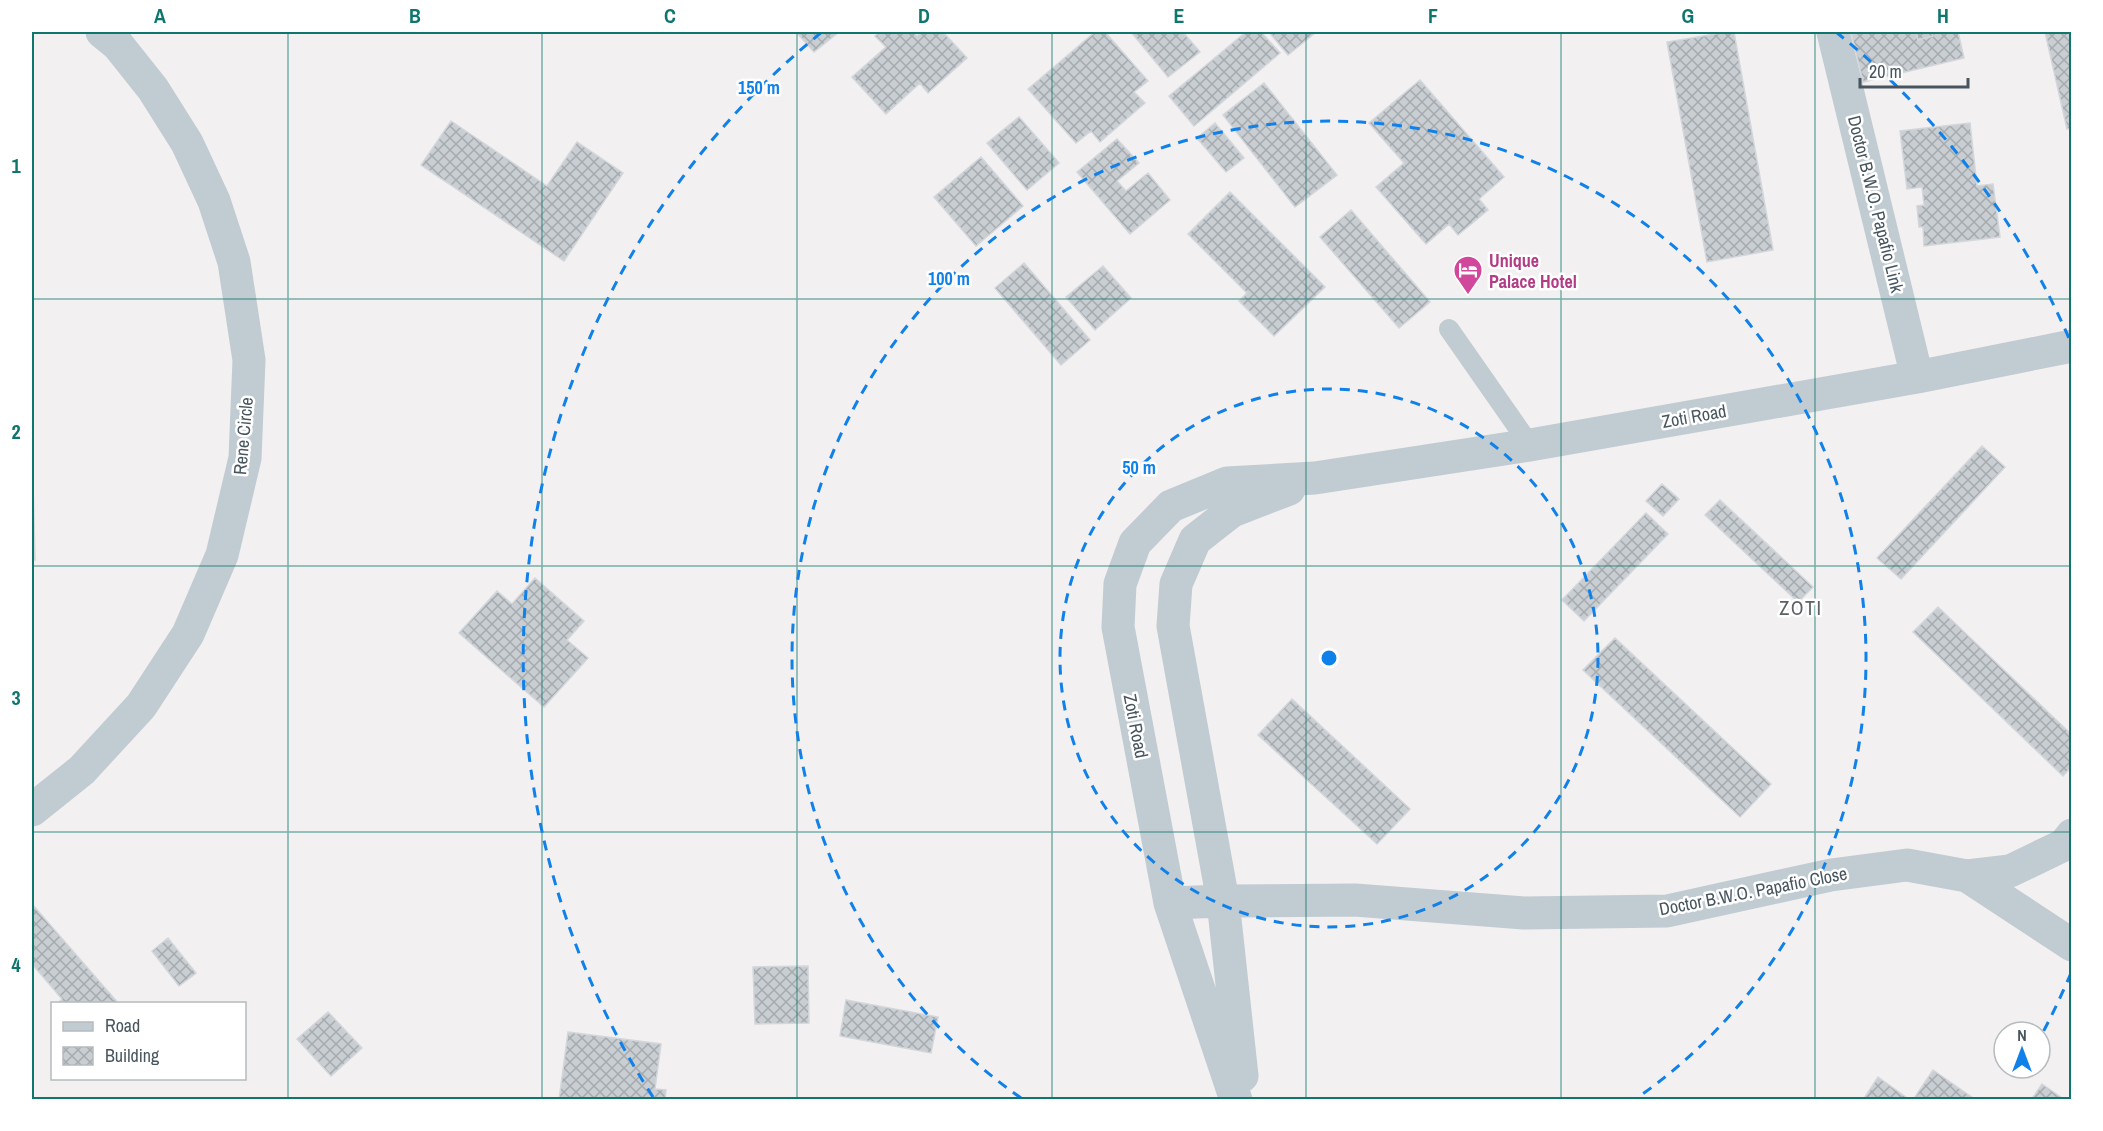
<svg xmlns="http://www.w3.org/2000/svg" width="2103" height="1131" font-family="'Archivo Narrow',sans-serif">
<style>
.building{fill:url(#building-cross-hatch);stroke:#d3d6db;stroke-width:1.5}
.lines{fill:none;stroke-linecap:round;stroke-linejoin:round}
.service{stroke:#c0cbd2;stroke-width:20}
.minor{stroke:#c0cbd2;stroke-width:33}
.grid{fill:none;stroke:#0f766e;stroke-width:1.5;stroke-opacity:0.55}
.ring{fill:none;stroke:#1181ea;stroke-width:3;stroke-dasharray:10 8}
.labels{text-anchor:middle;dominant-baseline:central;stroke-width:5;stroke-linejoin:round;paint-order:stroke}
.street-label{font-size:18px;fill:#47555e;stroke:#fff}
.hotel-label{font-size:18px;font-weight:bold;fill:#b23c85;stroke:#fff;text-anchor:start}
.neighbourhood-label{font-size:20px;letter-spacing:1.5px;fill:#5c6165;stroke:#fff}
.centre{fill:#1181ea;stroke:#fff;stroke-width:3}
.ring-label{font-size:18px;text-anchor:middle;font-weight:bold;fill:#1181ea;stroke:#fff;stroke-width:5;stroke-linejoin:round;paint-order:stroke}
.neatline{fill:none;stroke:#0f766e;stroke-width:2}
.grid-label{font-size:20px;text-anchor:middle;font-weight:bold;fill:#0f766e}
</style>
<defs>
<pattern id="building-cross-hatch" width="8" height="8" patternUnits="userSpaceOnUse" patternTransform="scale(1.5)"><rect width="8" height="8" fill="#c9ced2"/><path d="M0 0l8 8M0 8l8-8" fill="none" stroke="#a5aaae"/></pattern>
</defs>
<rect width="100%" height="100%" fill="#f2f0f0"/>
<path class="building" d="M796 32H839L814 52Z
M880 32H913L917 36 922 32H943L967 58 928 93 920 83 886 114 852 77 886 47 875 36Z
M1095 32H1105L1148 81 1134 92 1145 103 1100 142 1091 131 1076 143 1028 89Z
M1131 32H1183L1200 52 1168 77Z
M1246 32H1261L1280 53 1194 126 1169 96Z
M1269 32H1316L1288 55Z
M1727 32H1734L1773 250 1707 262 1667 42Z
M1851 32H1916L1918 40 1933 36 1932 32H1958L1964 58 1863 82Z
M1916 32H1932L1933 36 1918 40Z
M2045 32H2072V128L2067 129Z
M1420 80 1504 177 1479 199 1488 210 1458 235 1449 224 1426 244 1376 187 1404 163 1369 123Z
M1264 83 1337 175 1295 207 1223 115Z
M1019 117 1059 163 1027 190 987 143Z
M451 121 547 186 577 142 623 173 564 261 421 165Z
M1215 123 1244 158 1226 172 1197 138Z
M1970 123 1977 186 1993 184 2000 237 1924 246 1923 227H1919L1917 206 1924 205 1922 187 1907 189 1900 131Z
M1117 139 1139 163 1117 181 1126 191 1148 173 1170 200 1130 234 1077 172Z
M981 157 1023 206 976 246 934 197Z
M1230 192 1325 287 1274 336 1239 301 1247 293 1188 234Z
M1351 210 1430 302 1399 328 1320 237Z
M1024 263 1090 340 1061 365 995 288Z
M1103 266 1131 298 1095 330 1066 297Z
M1982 446 2005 467 1901 579 1877 558Z
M32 484H33L35 560 32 561Z
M1662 484 1679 499 1663 516 1646 501Z
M1720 500 1813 587 1798 602 1705 515Z
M1646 513 1668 534 1584 621 1562 600Z
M535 578 584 621 567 640 588 658 544 707 459 633 497 591 512 604Z
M1938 607 2072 735V766L2063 776 1913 632Z
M1615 638 1771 784 1740 817 1583 670Z
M1292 699 1410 809 1377 844 1258 735Z
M32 904 119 1004H57L62 999 32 964Z
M168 938 196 973 179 986 152 951Z
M808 966 809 1023 755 1024 753 967Z
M846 1000 938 1017 931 1053 840 1036Z
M328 1012 362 1048 331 1076 297 1039Z
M568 1032 661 1044 655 1089 666 1090 665 1100H559Z
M1933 1070 1976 1100H1913Z
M1878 1077 1910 1100H1863Z
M2042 1084 2065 1100H2031Z"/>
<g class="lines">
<path class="service" d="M1449 329 1530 445"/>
<path class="minor" d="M1833 32 1917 377
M32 810 82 770 141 706 188 634 222 555 245 458 249 360 234 262 214 201 187 143 153 89 118 45 102 32
M1967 876 2072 945
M1170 903 1223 901 1355 900 1524 913 1667 911 1831 875 1907 865 1967 876 2010 871 2064 845 2072 835
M1242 1076 1223 901 1173 626 1176 584 1195 540 1232 511 1289 489
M1236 1100 1170 903 1118 627 1120 584 1135 543 1171 506 1227 483 1315 478 1530 445 1917 377 2072 346"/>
</g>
<path class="grid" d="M288 32V1100M542 32V1100M797 32V1100M1052 32V1100M1306 32V1100M1561 32V1100M1815 32V1100M32 299H2072M32 566H2072M32 832H2072"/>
<g class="ring">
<circle cx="1329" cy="658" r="269"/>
<path d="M1021 1098A537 537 0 1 1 1637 1098"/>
<path d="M2071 973A806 806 0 0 1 2041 1036M653 1097A806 806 0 0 1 822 32M1836 32A806 806 0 0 1 2071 343"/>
</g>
<defs>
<g id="hotel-pin" transform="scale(1.5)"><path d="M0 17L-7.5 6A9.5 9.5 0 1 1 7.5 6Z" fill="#d1479c" stroke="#fff"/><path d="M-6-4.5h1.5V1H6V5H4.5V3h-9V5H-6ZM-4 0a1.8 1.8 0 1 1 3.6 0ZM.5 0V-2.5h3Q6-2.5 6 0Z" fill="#fff"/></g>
</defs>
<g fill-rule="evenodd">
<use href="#hotel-pin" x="1468" y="270"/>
</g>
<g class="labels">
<g class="street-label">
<text transform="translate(1876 204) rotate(76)">Doctor B.W.O. Papafio Link</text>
<text transform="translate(1694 416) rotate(-10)">Zoti Road</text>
<text transform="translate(243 436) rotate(-85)">Rene Circle</text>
<text transform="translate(1136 726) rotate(79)">Zoti Road</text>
<text transform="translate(1753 891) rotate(-11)">Doctor B.W.O. Papafio Close</text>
</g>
<g class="hotel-label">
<text x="1489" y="260">Unique<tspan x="1489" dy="21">Palace Hotel</tspan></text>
</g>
<g class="neighbourhood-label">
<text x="1801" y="607">ZOTI</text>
</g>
</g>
<circle cx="1329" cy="658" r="9" class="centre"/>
<g class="ring-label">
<text x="759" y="94">150 m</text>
<text x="949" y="285">100 m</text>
<text x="1139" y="474">50 m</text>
</g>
<rect width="2103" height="1131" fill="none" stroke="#ffffff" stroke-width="66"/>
<rect x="51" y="1002" width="195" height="78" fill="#ffffff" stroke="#b5bbbf" stroke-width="1.5"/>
<rect x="63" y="1022" width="30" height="9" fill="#c0cbd2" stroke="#b5bbbf" stroke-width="1.5"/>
<text x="105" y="1032" font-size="18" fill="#47555e">Road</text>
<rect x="63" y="1047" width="30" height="18" fill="url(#building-cross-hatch)" stroke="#b5bbbf" stroke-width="1.5"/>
<text x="105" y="1062" font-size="18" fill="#47555e">Building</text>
<g transform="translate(2022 1050)"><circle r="28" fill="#ffffff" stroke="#b5bbbf" stroke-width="1.5"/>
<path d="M0-4.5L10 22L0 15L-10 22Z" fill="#1181ea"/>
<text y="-9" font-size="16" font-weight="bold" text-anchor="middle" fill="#47555e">N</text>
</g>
<path d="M1860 78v9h108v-9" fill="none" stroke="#47555e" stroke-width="3"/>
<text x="1869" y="78" font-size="18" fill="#47555e" stroke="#ffffff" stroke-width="4.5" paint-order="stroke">20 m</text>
<rect x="33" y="33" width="2037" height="1065" class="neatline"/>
<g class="grid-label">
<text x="160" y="23">A</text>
<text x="415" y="23">B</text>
<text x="670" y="23">C</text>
<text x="924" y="23">D</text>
<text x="1179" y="23">E</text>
<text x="1433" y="23">F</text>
<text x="1688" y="23">G</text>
<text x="1943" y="23">H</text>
<text x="16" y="173">1</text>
<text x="16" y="439">2</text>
<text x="16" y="705">3</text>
<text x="16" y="972">4</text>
</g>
</svg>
